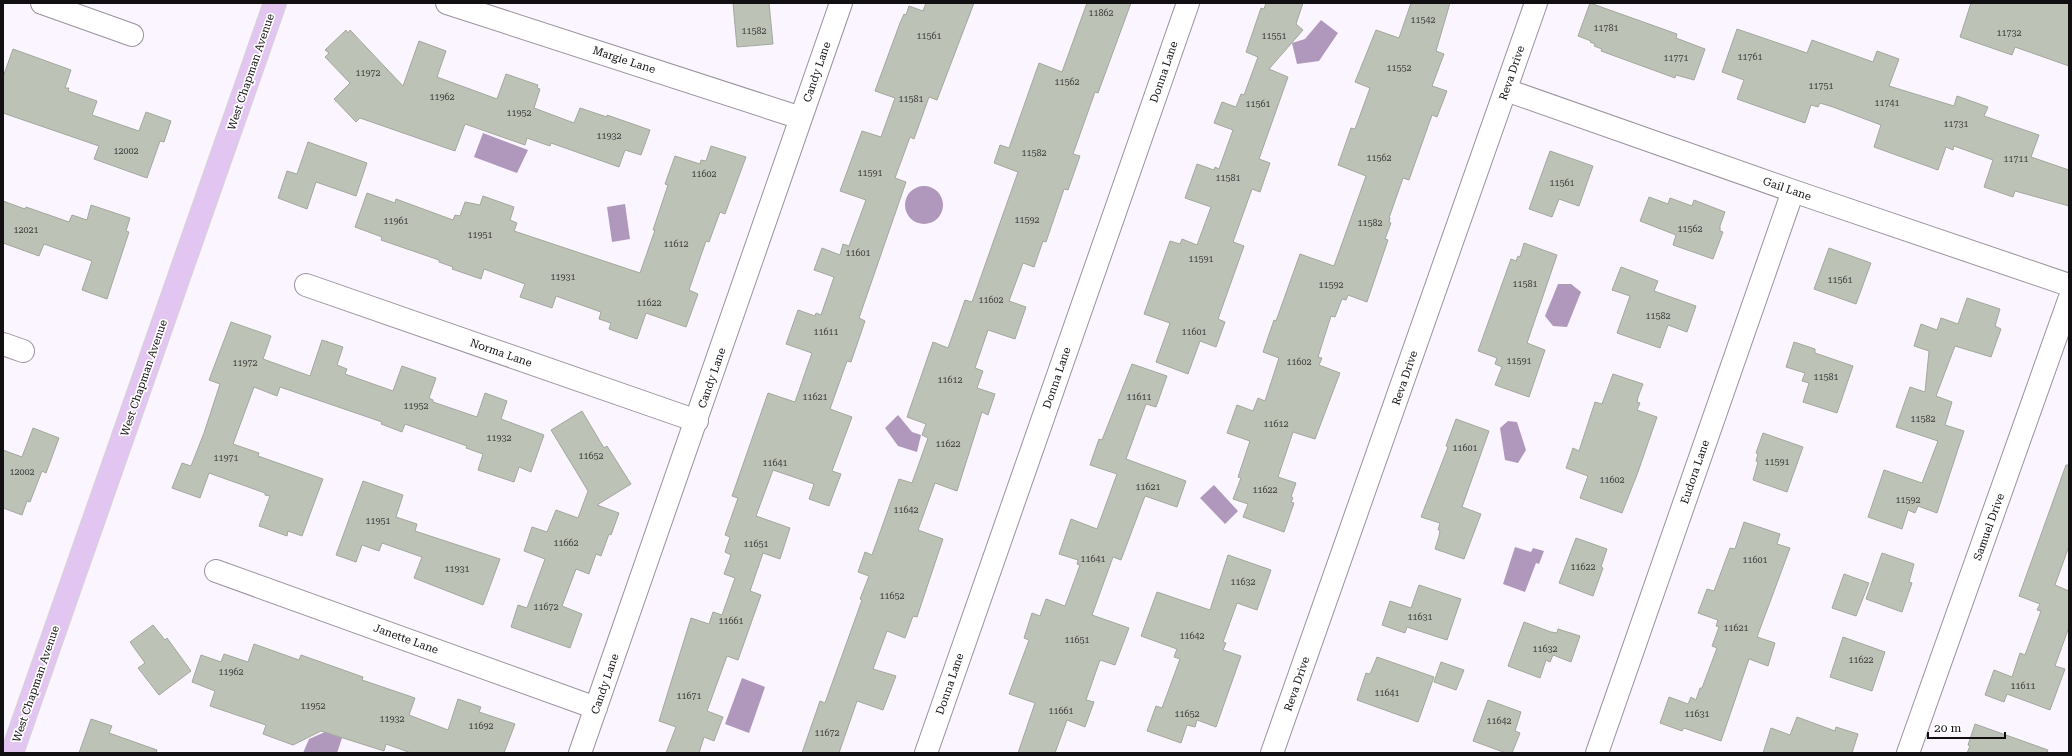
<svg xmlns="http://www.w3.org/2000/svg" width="2072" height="756" font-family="'Roboto Serif',serif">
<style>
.water{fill:#b098bc}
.building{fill:#bdc2b6;stroke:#a3a89c}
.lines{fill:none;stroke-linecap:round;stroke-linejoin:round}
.minor-casing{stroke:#99929d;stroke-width:24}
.primary-casing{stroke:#d4d4d5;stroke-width:24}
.minor{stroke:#fff;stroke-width:22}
.primary{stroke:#e2c5f1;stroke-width:22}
.labels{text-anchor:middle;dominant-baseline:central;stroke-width:3.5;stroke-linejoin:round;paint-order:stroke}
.number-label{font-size:9px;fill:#3d3c3c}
.street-label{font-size:11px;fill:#120f13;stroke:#fff}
</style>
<rect width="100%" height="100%" fill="#fbf5ff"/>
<path class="water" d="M1321 20 1338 33 1319 61 1297 64 1292 43 1305 39Z
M483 133 528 150 517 173 474 157Z
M905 205a19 19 0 1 1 38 0a19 19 0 1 1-38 0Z
M625 204 630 239 612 242 607 207Z
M1558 284H1571L1581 292 1567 327 1553 326 1545 316Z
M898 415 912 432 921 435 917 452 898 446 885 428Z
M1508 421 1517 422 1526 450 1518 463 1505 460 1500 428Z
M1214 485 1238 511 1225 524 1200 498Z
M1515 547 1531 552 1533 548 1544 551 1539 564 1536 563 1525 592 1503 584Z
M742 678 765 687 749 733 725 724Z
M325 732 342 738 337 753H303L309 739Z"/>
<path class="building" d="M733 3H769L773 44 737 47Z
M926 3H974L937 100 929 97 914 139 910 137 895 178 906 182 859 318 865 321 851 362 847 361 830 409 852 417 832 471 841 474 829 506 809 499 814 484 773 470 756 516 790 528 780 559 763 553 750 591 761 595 738 660 727 656 707 711 723 717 714 741 704 737 699 753H666L676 727 659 721 691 618 709 624 713 612 722 615 735 578 724 574 731 555 725 552 730 537 725 535 738 498 732 496 768 393 795 402 812 353 786 344 798 310 815 316 816 313 821 315 834 277 814 270 822 248 840 255 843 244 849 246 866 200 840 191 862 131 881 137 895 98 875 91 900 23 904 14 906 15 909 6 923 11Z
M1087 3H1131L1098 93 1095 92 1073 154 1080 156 1068 190 1064 189 1046 242 1043 241 1034 267 1023 263 1009 301 1026 307 1015 339 988 330 975 368 983 371 977 388 995 394 988 415 982 412 957 491 935 483 918 530 943 539 917 617 913 616 905 638 887 631 873 669 896 676 883 710 857 701 839 753H802L820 701 825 703 862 600 860 599 869 576 858 572 865 552 872 555 899 479 912 483 928 438 922 435 926 424 907 417 933 342 948 348 965 300 972 302 1018 172 994 163 1000 145 1009 148 1039 63 1062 72Z
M1266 3H1303L1296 24 1303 30 1269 69 1288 77 1259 159 1270 163 1260 192 1252 189 1233 242 1244 246 1218 319 1225 322 1216 347 1200 341 1188 374 1156 362 1170 323 1144 314 1170 241 1180 244 1182 239 1197 245 1211 207 1185 198 1197 164 1214 170 1215 167 1219 169 1233 130 1214 123 1222 102 1236 107 1241 94 1244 95 1258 57 1246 52 1261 8 1264 9Z
M1411 3H1450L1436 51 1444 54 1432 86 1447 91 1437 117 1432 115 1409 180 1403 178 1389 218H1390L1389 222 1391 223 1385 239 1388 240 1367 302 1348 295 1346 300 1342 299 1335 317 1331 316 1318 357 1322 358 1319 365 1340 373 1315 439 1293 432 1278 477 1296 483 1291 497 1293 498 1291 502 1294 503 1284 532 1243 517 1248 504 1233 499 1241 478 1238 477 1250 441 1227 433 1237 405 1253 411 1258 398 1265 401 1279 358 1263 352 1274 320 1276 321 1300 254 1334 266 1366 176 1338 165 1351 128 1355 129 1370 88 1355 82 1376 30 1399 38Z
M1590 3 1677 34 1676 38 1705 49 1694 80 1676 75 1675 78 1601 51 1602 49 1594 46 1595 44 1590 42 1591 41 1578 36Z
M1971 3H2069V66L2015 47 2012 55 1960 37Z
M1737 29 1807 53 1812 40 1873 62 1877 51 1899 59 1889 86 1954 106 1957 96 1988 107 1984 116 2039 135 2031 157 2069 170V206L2015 191 2013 197 1984 187 1993 160 1954 146 1953 150 1946 147 1938 170 1874 147 1881 125 1833 107 1820 103 1818 107 1811 105 1805 123 1737 99 1744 80 1722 72Z
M346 30 348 33 350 30 403 86 419 41 446 51 437 77 497 99 506 74 538 85 537 88 540 89 534 108 574 123 580 108 607 117V115L650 130 641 155 625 150 619 167 551 143 550 146 527 138 525 145 465 124 455 151 360 118 356 122 334 99 350 83 325 57 329 53 325 50Z
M13 49 71 70 65 88H69L68 91 97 101 92 115 139 131 146 112 171 121 164 142 160 141 147 178 94 159 99 146 3 113V77Z
M308 142 367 163 356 196 316 182 307 209 278 198 287 171 297 174Z
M711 146 746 157 725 214 720 212 709 242 706 241 689 290 698 294 686 327 646 313 637 339 609 329 611 323 599 319 601 312 556 296 552 308 520 297 525 284 484 269 481 279 452 269 453 267 439 262V260L381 240 382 237 355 227 367 193 395 203 396 199 453 220 455 215 460 216 465 202 480 205 483 196 514 207 510 220 517 223 514 231 640 273 655 230H653L668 185 665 184 675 156 700 164 701 160 706 161Z
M1550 151 1593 166 1579 206 1559 199 1552 217 1529 209Z
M1649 197 1668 204 1670 198 1692 206 1694 200 1725 212 1720 226V231L1723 232 1713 259 1673 245 1676 235 1640 221Z
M3 201 25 209 26 207 69 222 72 215 87 220 91 205 130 218 126 231 129 232 107 299 82 290 92 261 44 244 39 256 3 243Z
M1524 243 1557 255 1527 343 1545 350 1529 397 1495 385 1502 367 1495 364 1497 358 1478 351 1511 259 1516 261 1518 256 1520 257Z
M1829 248 1871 263 1856 304 1814 289Z
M1621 267 1658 281 1654 291 1696 306 1687 332 1668 325 1660 348 1617 333 1630 296 1612 290Z
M1967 298 2000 309 1995 326 2001 329 1991 357 1955 346 1936 396 1952 402 1945 425 1964 431 1937 513 1918 506 1915 513 1908 510 1902 529 1868 517 1884 470 1922 483 1938 441 1896 427 1910 387 1925 392 1929 351 1914 346 1921 324 1937 330 1941 318 1958 324Z
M231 322 271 336 263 359 310 376 322 340 343 347 337 365 347 369 345 374 393 391 402 366 436 378 429 398 433 400V402L477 417 485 393 507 401 501 419 544 435 531 472 519 467 514 482 478 470 483 454 466 448 467 446 405 424 402 432 381 424 382 422 280 387 277 396 254 387 233 444 259 453 258 456 323 479 302 536 288 531 287 536 259 526 270 496 265 495V493L209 473 200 498 172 488 182 463 191 466 204 433 220 384 209 380Z
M1794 342 1815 349V353L1853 366 1837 413 1803 402 1809 383 1802 381 1805 373 1786 367Z
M1132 364 1167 376 1156 407 1146 404 1126 459 1186 481 1177 507 1145 496 1121 560 1113 557 1092 615 1129 628 1115 665 1100 660 1086 700 1094 702 1085 727 1067 720 1055 753H1018L1035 703 1009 694 1029 640 1024 638 1032 613 1040 616 1046 599 1065 606 1080 565 1077 564 1078 560 1059 554 1071 519 1097 529 1117 474 1090 465 1099 439 1102 440Z
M1613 374 1643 384 1638 397 1637 402 1640 403 1637 410 1657 417 1638 472 1622 513 1580 498 1588 476 1566 468 1573 448 1579 451 1595 402 1602 404Z
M582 411 604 448 607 446 631 484 597 505 619 513 611 535 609 534 601 556 596 554 589 574 576 569 562 606 582 614 570 648 511 627 518 605 527 608 545 559 524 551 532 527 547 532 556 510 578 518 588 491 551 430Z
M1456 419 1489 431 1462 507 1481 514 1464 559 1435 549 1439 536 1440 530H1438L1440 523 1421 517 1448 447 1446 446Z
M33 428 59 438 46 473 42 471 30 502 27 501 22 515 3 508V450L22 457Z
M1763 433 1803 447 1787 492 1753 480 1758 462 1756 461 1758 454 1756 453Z
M2066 465H2069V546L2055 585 2069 591V627L2055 666 2065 669 2050 710 2007 694 2004 702 1985 695 1994 670 2012 677 2020 653 2025 655 2041 611 2037 610 2040 604 2019 596Z
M363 481 403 495 396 517 417 524 415 531 500 559 483 605 414 578 422 557 382 543 379 551 362 545 356 562 336 555Z
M1744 522 1780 534 1777 544 1790 548 1757 637 1775 643 1768 666 1749 659 1721 741 1684 728 1682 731 1660 723 1669 697 1688 704 1691 697 1696 700 1700 688H1702L1717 648 1712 646 1719 627 1716 626 1718 620 1698 613 1707 589 1714 591 1730 548 1735 549Z
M1576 538 1607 549 1601 567 1603 568 1593 596 1559 583Z
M1882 553 1914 564 1909 582 1912 583 1902 612 1866 599Z
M1228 555 1271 570 1257 610 1237 603 1223 642 1226 643 1223 650 1241 656 1216 727 1197 720 1195 727 1187 725 1181 743 1147 731 1156 706 1162 708 1180 659 1174 657 1177 649 1141 636 1157 592 1210 610Z
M1844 574 1869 583 1856 616 1832 608Z
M1419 585 1461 599 1447 640 1407 627 1405 633 1382 625 1390 601 1411 608Z
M1524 622 1551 632 1557 633 1558 629 1580 636 1571 662 1553 655 1550 662 1546 660 1540 678 1508 666Z
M153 625 165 640 167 638 191 671 159 695 138 668 145 663 130 642Z
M1843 637 1885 652 1872 691 1830 677Z
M254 644 299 660 301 655 363 677 362 680 415 698 409 715 448 730 458 699 481 707 479 712 515 724 504 753H411L386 744 384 751 321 731 293 745 263 734 266 725 210 706 215 691 192 682 201 655 221 662 224 654 248 662Z
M1377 657 1434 677 1418 722 1357 700 1366 673 1370 674Z
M1441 662 1464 670 1456 690 1434 682Z
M1488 700 1521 712 1515 731 1520 733 1512 753H1506L1473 741Z
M1797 717 1835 731 1836 727 1858 734 1852 753H1763L1771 728 1790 735Z
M91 719 112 726 109 733 157 750 156 753H79Z
M1975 724 2048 750 2047 753H1967L1970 746 1968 745Z"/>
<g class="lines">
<g class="minor-casing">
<path id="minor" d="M42 3 132 35
M447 3 801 118
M1506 90 1793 191 2069 285
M306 285 697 421
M3 344 23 351
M216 571 596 708
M580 753 841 3
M926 753 1188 3
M1272 753 1536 3
M1597 753 1793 191
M1908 753 2069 300"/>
</g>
<g class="primary-casing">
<path id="primary" d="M12 753 275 3"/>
</g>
<use href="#minor" class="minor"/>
<use href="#primary" class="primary"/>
</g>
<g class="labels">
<g class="number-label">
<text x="1101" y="13">11862</text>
<text x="1423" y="20">11542</text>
<text x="1606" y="28">11781</text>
<text x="754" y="31">11582</text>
<text x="2009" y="33">11732</text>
<text x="929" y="36">11561</text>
<text x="1274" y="36">11551</text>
<text x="1750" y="57">11761</text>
<text x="1676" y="58">11771</text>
<text x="1399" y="68">11552</text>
<text x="368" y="73">11972</text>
<text x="1067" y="82">11562</text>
<text x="1821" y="86">11751</text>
<text x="442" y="97">11962</text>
<text x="911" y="99">11581</text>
<text x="1887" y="103">11741</text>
<text x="1258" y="104">11561</text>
<text x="519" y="113">11952</text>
<text x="1956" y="124">11731</text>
<text x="609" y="136">11932</text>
<text x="126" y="151">12002</text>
<text x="1034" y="153">11582</text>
<text x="1379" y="158">11562</text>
<text x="2016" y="159">11711</text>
<text x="870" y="173">11591</text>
<text x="704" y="174">11602</text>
<text x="1228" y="178">11581</text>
<text x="1562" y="183">11561</text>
<text x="1027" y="220">11592</text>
<text x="396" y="221">11961</text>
<text x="1370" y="223">11582</text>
<text x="1690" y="229">11562</text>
<text x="26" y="230">12021</text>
<text x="480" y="235">11951</text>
<text x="676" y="244">11612</text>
<text x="858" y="253">11601</text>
<text x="1201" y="259">11591</text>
<text x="563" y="277">11931</text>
<text x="1840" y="280">11561</text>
<text x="1525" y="284">11581</text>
<text x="1331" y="285">11592</text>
<text x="991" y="300">11602</text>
<text x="649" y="303">11622</text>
<text x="1658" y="316">11582</text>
<text x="826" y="332">11611</text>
<text x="1194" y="332">11601</text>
<text x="1519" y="361">11591</text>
<text x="1299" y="362">11602</text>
<text x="245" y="363">11972</text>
<text x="1826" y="377">11581</text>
<text x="950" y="380">11612</text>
<text x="815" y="397">11621</text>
<text x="1139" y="397">11611</text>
<text x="416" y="406">11952</text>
<text x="1923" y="419">11582</text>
<text x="1276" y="424">11612</text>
<text x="499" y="438">11932</text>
<text x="948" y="444">11622</text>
<text x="1465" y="448">11601</text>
<text x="591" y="456">11652</text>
<text x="226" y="458">11971</text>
<text x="1777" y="462">11591</text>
<text x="775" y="463">11641</text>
<text x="22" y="472">12002</text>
<text x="1612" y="480">11602</text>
<text x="1148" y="487">11621</text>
<text x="1265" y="490">11622</text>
<text x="1908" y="500">11592</text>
<text x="906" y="510">11642</text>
<text x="378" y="521">11951</text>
<text x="566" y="543">11662</text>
<text x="756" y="544">11651</text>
<text x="1093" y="559">11641</text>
<text x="1755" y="560">11601</text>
<text x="1583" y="567">11622</text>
<text x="457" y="569">11931</text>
<text x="1243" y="582">11632</text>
<text x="892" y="596">11652</text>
<text x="546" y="607">11672</text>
<text x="1420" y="617">11631</text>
<text x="731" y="621">11661</text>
<text x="1736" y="628">11621</text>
<text x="1192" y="636">11642</text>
<text x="1077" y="640">11651</text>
<text x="1545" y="649">11632</text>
<text x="1861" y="660">11622</text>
<text x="231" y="672">11962</text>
<text x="2023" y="686">11611</text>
<text x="1387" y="693">11641</text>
<text x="689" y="696">11671</text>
<text x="313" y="706">11952</text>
<text x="1061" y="711">11661</text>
<text x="1187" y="714">11652</text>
<text x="1697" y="714">11631</text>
<text x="392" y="719">11932</text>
<text x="1499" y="721">11642</text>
<text x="481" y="726">11692</text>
<text x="827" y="733">11672</text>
</g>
<g class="street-label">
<text transform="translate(624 60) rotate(18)">Margie Lane</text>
<text transform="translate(251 72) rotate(-71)">West Chapman Avenue</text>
<text transform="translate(817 72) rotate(-71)">Candy Lane</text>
<text transform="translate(1164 72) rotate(-71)">Donna Lane</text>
<text transform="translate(1512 73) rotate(-71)">Reva Drive</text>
<text transform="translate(1787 189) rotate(19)">Gail Lane</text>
<text transform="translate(501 353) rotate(19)">Norma Lane</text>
<text transform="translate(144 378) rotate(-71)">West Chapman Avenue</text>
<text transform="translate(712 378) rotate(-71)">Candy Lane</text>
<text transform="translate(1057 378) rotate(-71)">Donna Lane</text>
<text transform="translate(1405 378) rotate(-71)">Reva Drive</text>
<text transform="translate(1695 472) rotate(-71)">Eudora Lane</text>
<text transform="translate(1989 527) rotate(-70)">Samuel Drive</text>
<text transform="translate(406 639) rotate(20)">Janette Lane</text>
<text transform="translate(36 684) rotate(-71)">West Chapman Avenue</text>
<text transform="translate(605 684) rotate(-71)">Candy Lane</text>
<text transform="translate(950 684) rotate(-71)">Donna Lane</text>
<text transform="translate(1297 684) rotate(-71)">Reva Drive</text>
</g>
</g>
<rect width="2072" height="756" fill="none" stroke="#120f13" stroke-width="8"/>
<path d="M1928 732v6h77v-6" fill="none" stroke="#120f13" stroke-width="2"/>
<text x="1934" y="732" font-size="12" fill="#120f13" stroke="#ffffff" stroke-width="3" paint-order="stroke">20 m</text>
</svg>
